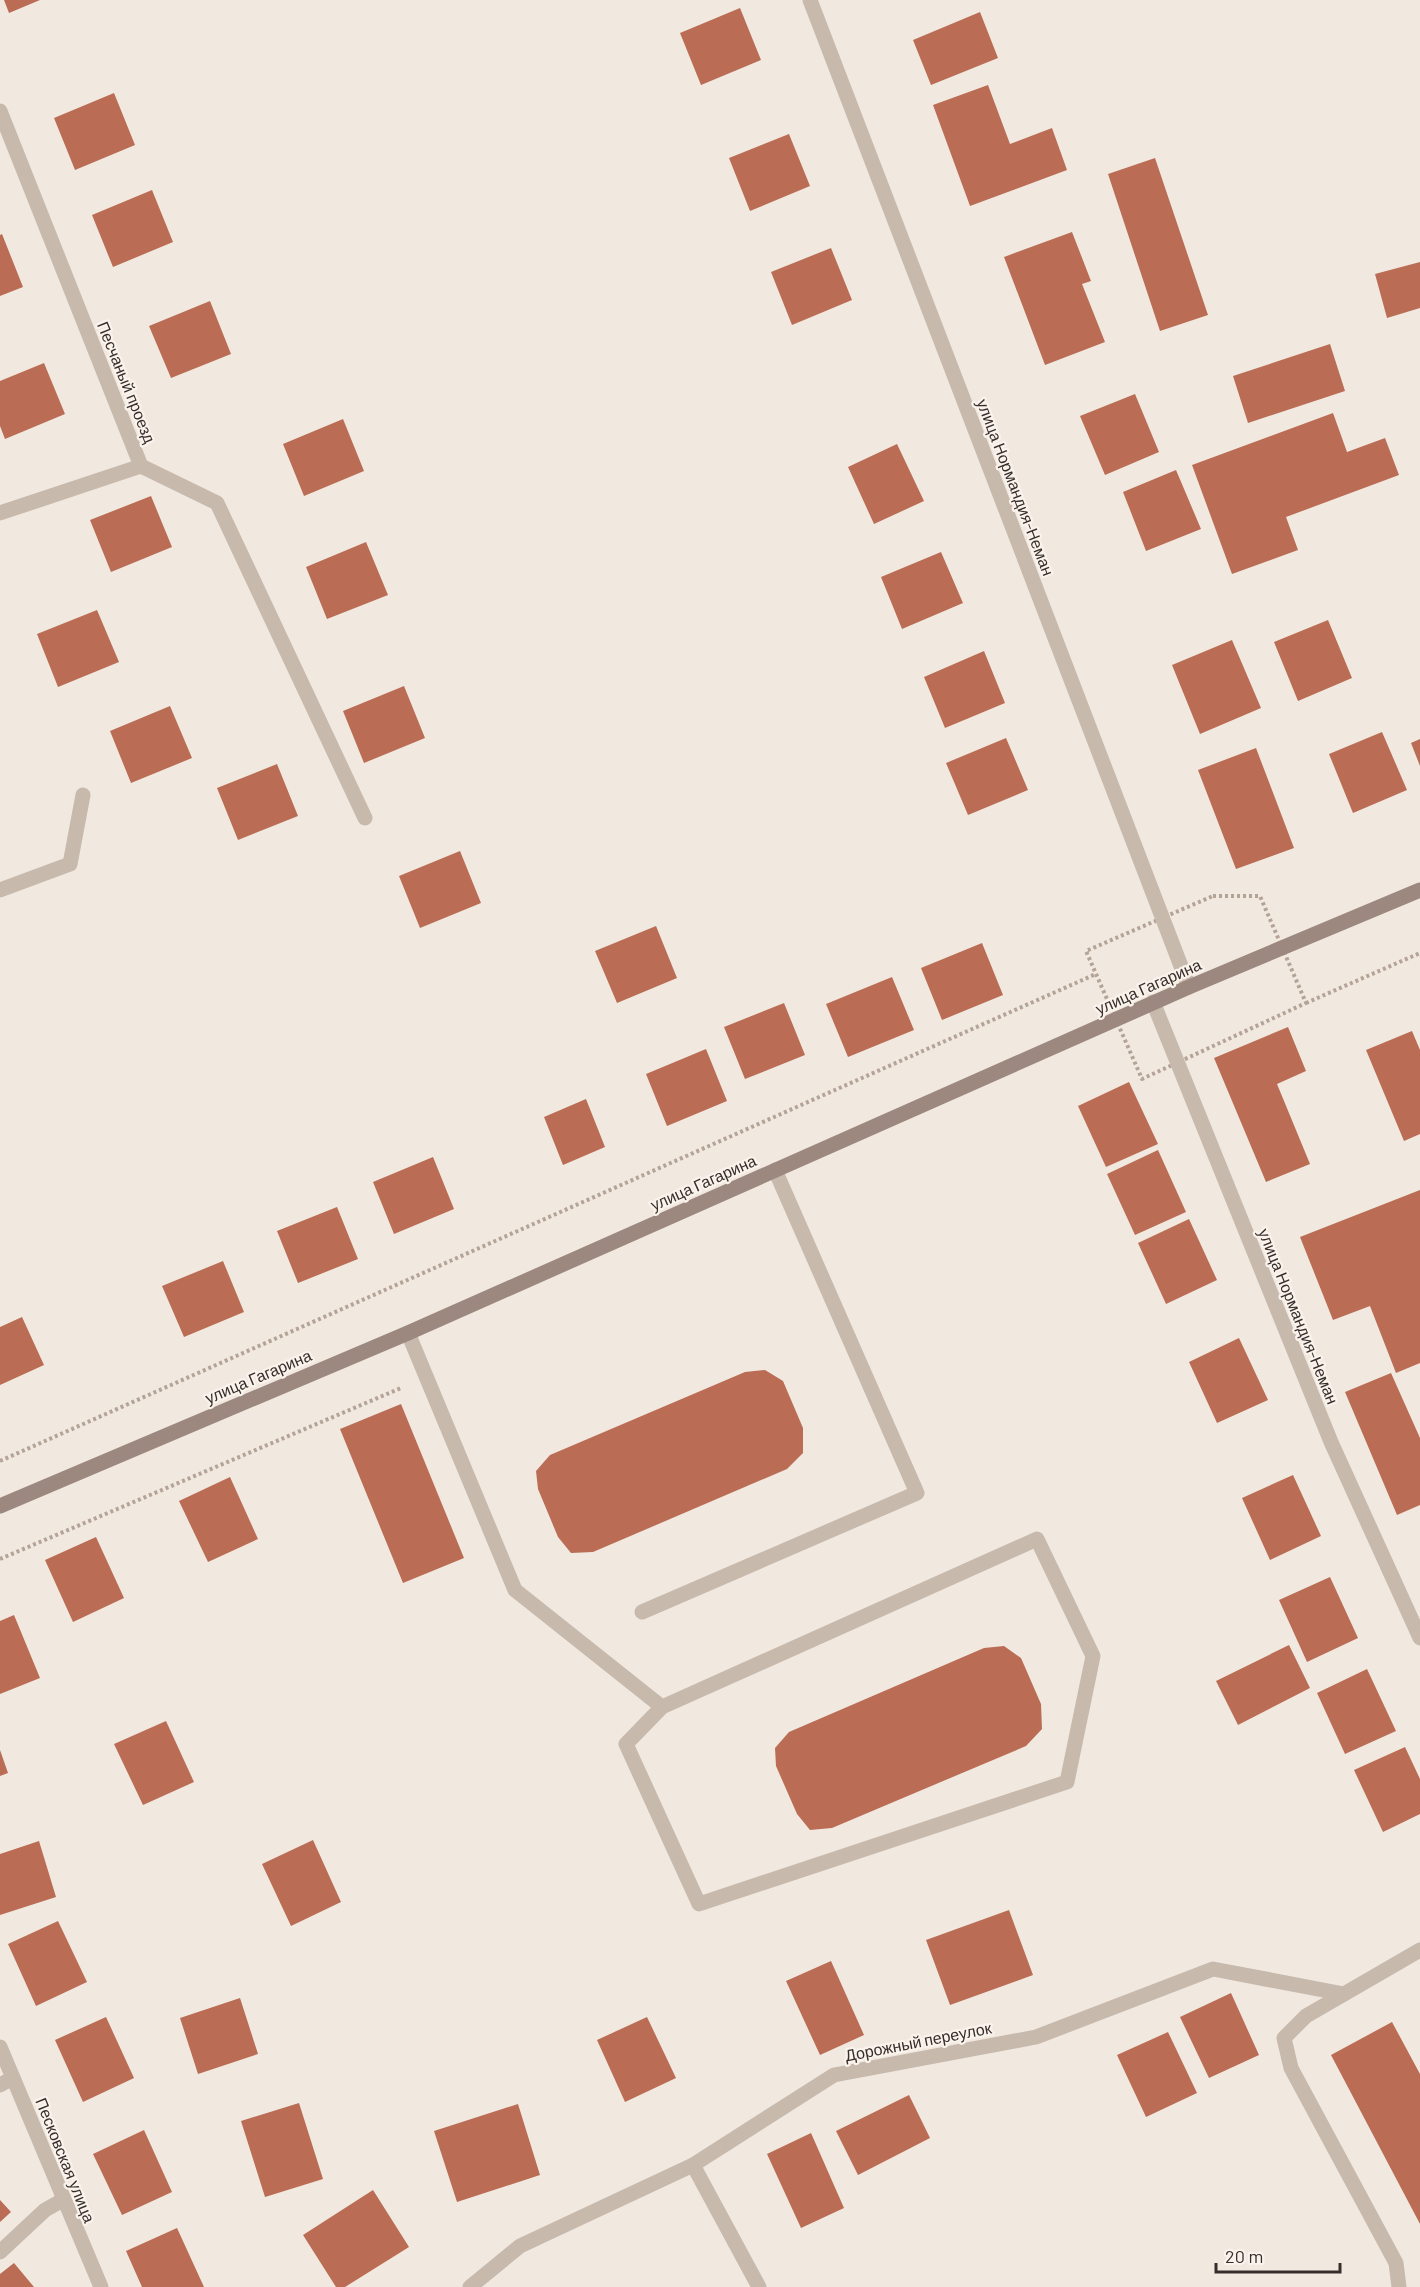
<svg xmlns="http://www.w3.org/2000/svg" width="1420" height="2287" font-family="Barlow,sans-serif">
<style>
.building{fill:#ba6c54}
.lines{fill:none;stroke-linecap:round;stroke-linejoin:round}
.path{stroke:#b4a397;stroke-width:4;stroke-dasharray:3 3;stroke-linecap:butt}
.service{stroke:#c8b9ad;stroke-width:15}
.minor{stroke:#c8b9ad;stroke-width:15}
.tertiary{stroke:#c8b9ad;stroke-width:15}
.secondary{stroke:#9c887e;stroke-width:15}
.labels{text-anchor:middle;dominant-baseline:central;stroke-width:4.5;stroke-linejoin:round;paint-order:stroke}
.street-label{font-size:16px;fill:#372e2b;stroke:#f9f3ec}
</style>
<rect width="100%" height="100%" fill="#f1e9e0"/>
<path class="building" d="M4 0H40L9 13Z
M740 8 761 60 701 85 680 33Z
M980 12 998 58 931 85 913 40Z
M988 85 1010 144 1052 128 1067 170 970 206 933 105Z
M114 93 135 145 75 170 54 118Z
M789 134 810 186 750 211 729 158Z
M1155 158 1208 315 1160 331 1108 174Z
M152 190 173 242 113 267 92 215Z
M1072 232 1091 281 1082 284 1105 342 1045 365 1004 257Z
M2 234 23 287 0 296V235Z
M831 248 852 300 792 325 771 272Z
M1420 262V308L1387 318 1375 274Z
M210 301 231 354 171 378 149 326Z
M1330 344 1345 391 1248 423 1233 376Z
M44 363 65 414 5 439 0 426V381Z
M1135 394 1159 452 1105 475 1080 416Z
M1333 413 1347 452 1385 438 1399 475 1286 517 1298 550 1232 574 1192 465Z
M343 419 364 471 304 496 283 444Z
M897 444 924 501 874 524 848 467Z
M1176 470 1201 529 1146 551 1123 492Z
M151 496 172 547 111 572 90 520Z
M366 542 388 595 327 619 306 567Z
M941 552 963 603 902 629 881 577Z
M97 610 119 662 58 687 37 634Z
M1328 620 1352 678 1298 701 1274 642Z
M1232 640 1261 708 1200 734 1172 665Z
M984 651 1005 703 945 728 924 677Z
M404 686 425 738 364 763 343 711Z
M170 706 192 758 131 783 110 731Z
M1382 732 1407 790 1353 813 1329 754Z
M1006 738 1028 790 968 815 946 763Z
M1420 739V766L1411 743Z
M1256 748 1294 848 1236 869 1198 770Z
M277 764 298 816 238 840 217 788Z
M460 851 481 903 420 928 399 876Z
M656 926 677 978 617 1003 595 951Z
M982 943 1003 995 942 1020 921 968Z
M892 977 914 1030 848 1057 826 1004Z
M784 1003 805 1055 745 1079 724 1027Z
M1288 1027 1306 1071 1277 1084 1310 1164 1266 1182 1214 1058Z
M1412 1031 1420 1050V1134L1404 1141 1366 1050Z
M706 1049 727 1101 667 1126 646 1074Z
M1129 1082 1158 1144 1106 1167 1078 1106Z
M586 1099 605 1147 563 1165 544 1117Z
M1158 1150 1186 1212 1135 1235 1107 1174Z
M433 1157 454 1209 394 1234 373 1182Z
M1420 1190V1363L1396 1373 1370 1306 1333 1320 1300 1237Z
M337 1207 358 1259 298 1283 277 1231Z
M1189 1219 1217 1280 1166 1304 1138 1243Z
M223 1261 244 1312 184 1337 162 1286Z
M22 1317 44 1365 0 1385V1327Z
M1239 1338 1268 1400 1217 1423 1189 1362Z
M765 1370 783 1381 803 1428V1453L787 1469 593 1552 571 1553 558 1537 538 1489 536 1471 550 1455 745 1372Z
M1391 1373 1420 1438V1505L1397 1515 1345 1392Z
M401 1404 464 1558 403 1583 340 1429Z
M1293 1475 1321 1536 1270 1560 1242 1498Z
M230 1477 258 1539 208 1562 179 1501Z
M96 1537 124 1598 73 1622 45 1560Z
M1330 1577 1358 1638 1307 1662 1279 1600Z
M14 1615 40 1678 0 1694V1621Z
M1289 1645 1310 1688 1238 1725 1216 1681Z
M1004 1646 1021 1658 1041 1704 1042 1729 1026 1746 832 1828 810 1830 797 1814 776 1766 775 1748 789 1732 984 1648Z
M1367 1669 1396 1731 1345 1754 1317 1693Z
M166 1721 194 1782 143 1805 114 1744Z
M1405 1747 1420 1779V1814L1383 1832 1354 1770Z
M0 1750 8 1773 0 1776Z
M313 1840 341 1902 291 1926 262 1864Z
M39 1841 56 1897 0 1915V1854Z
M1009 1910 1033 1975 950 2005 926 1940Z
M58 1921 87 1982 36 2006 8 1944Z
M831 1961 864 2035 820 2055 786 1981Z
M1231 1993 1259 2055 1209 2078 1180 2017Z
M240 1998 258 2054 198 2074 180 2018Z
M106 2017 134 2078 83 2102 55 2040Z
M647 2017 676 2078 625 2102 597 2040Z
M1392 2022 1420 2074V2224L1331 2055Z
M1168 2032 1197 2093 1146 2117 1117 2055Z
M909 2095 930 2138 858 2175 836 2131Z
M299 2103 323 2179 265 2197 241 2121Z
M518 2104 540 2175 457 2202 434 2131Z
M144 2130 172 2192 122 2215 93 2154Z
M811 2133 844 2208 801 2228 767 2154Z
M373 2190 409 2247 345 2287H336L303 2235Z
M0 2200 11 2212 0 2222Z
M177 2228 204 2287H142L126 2251Z
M14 2263 34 2287H0V2274Z"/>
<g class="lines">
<path class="path" d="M1213 896H1260L1306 1003 1142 1079 1086 951Z
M1306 1003 1420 953
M0 1461 1096 974
M0 1559 401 1388"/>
<path class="service" d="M0 890 70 864 83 795
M408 1333 515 1590 662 1707 1037 1539 1093 1656 1067 1782 699 1904 626 1744 662 1707
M642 1612 917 1493 775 1170
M0 2085 13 2078
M693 2165 759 2287
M0 2252 45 2210 63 2200
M1399 2287 1396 2263 1291 2068 1284 2038 1306 2016 1420 1950"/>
<path class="minor" d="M0 111 141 466 217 503 365 818
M0 513 141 466
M1153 1002 1331 1442 1420 1638
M0 2047 101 2287
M470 2287 520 2246 693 2165 834 2075 1036 2037 1213 1969 1344 1994"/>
<path class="tertiary" d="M810 0 1189 987"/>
<path class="secondary" d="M0 1506 408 1333 1189 987 1420 890"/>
</g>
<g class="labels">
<g class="street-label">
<text transform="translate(127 382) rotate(68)">Песчаный проезд</text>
<text transform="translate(1016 487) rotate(69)">улица Нормандия-Неман</text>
<text transform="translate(1148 986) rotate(-24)">улица Гагарина</text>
<text transform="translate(703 1182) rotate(-24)">улица Гагарина</text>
<text transform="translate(1299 1316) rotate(68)">улица Нормандия-Неман</text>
<text transform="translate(258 1376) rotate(-23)">улица Гагарина</text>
<text transform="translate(918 2041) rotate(-11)">Дорожный переулок</text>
<text transform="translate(66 2160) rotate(68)">Песковская улица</text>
</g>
</g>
<path d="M1216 2263v9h124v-9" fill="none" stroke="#372e2b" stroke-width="3"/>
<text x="1225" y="2263" font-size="18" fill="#372e2b" stroke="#f9f3ec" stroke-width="4.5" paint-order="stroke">20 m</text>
</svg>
